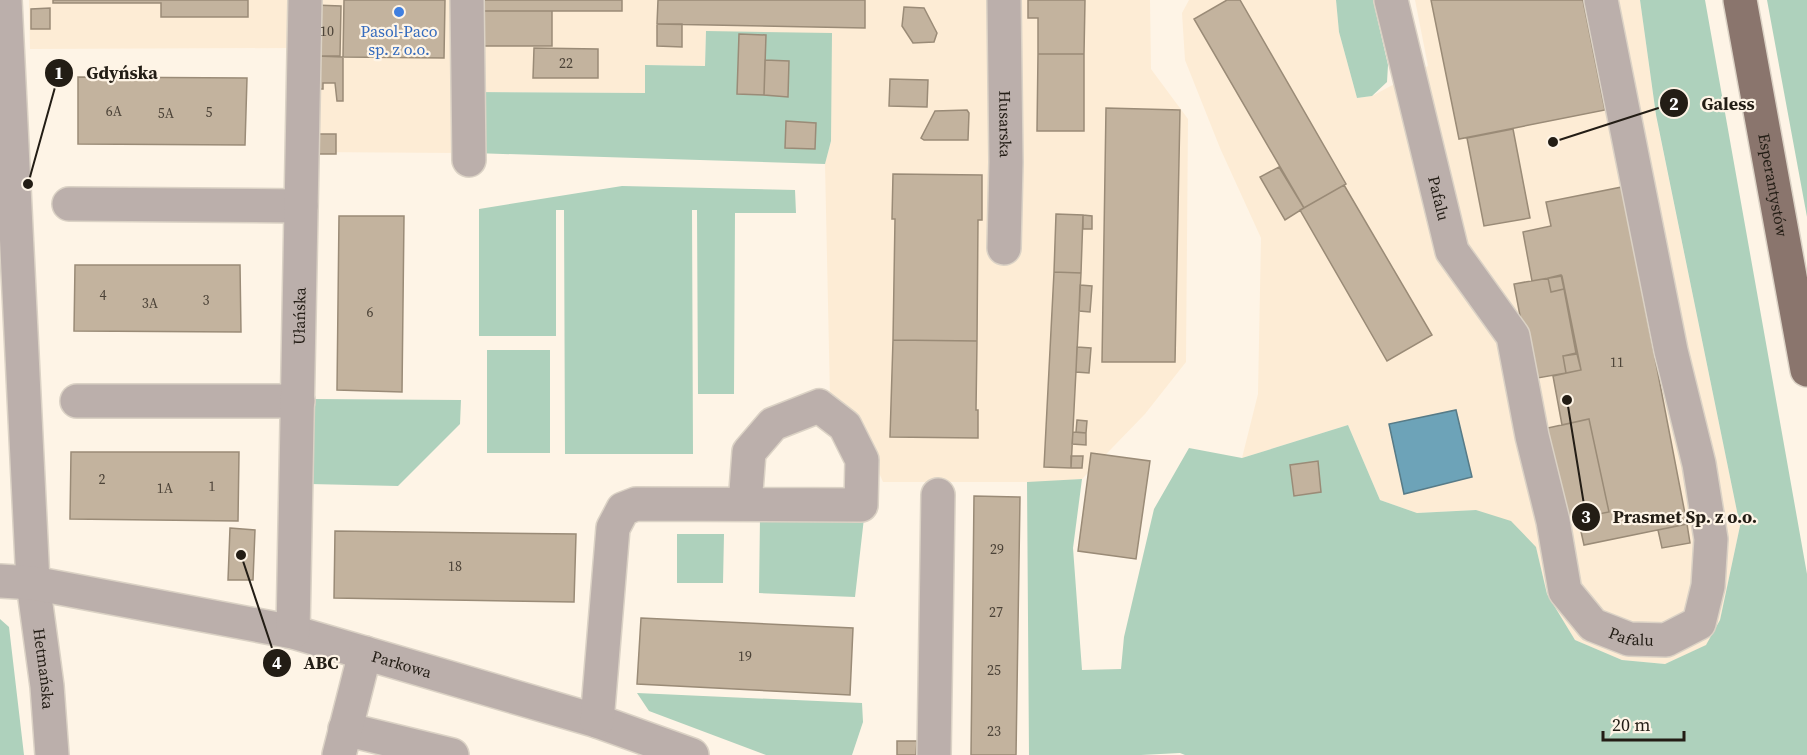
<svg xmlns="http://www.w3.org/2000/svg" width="1807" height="755" font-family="'Source Serif 4',serif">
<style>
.built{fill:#fdecd5}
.green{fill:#aed1bc}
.water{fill:#6da3b8;stroke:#577b87;stroke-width:1.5}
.building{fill:#c3b39e;stroke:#9a8b77;stroke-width:1.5}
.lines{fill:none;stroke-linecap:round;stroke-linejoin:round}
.minor-casing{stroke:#dbd2c5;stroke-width:36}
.major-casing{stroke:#dbd2c5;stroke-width:36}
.minor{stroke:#bbafab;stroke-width:33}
.major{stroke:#8a756d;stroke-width:33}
.shop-dot{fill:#3f7fe0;stroke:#fef4e6;stroke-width:2}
.labels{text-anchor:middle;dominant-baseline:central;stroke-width:4.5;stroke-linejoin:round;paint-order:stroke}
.number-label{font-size:14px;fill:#4b4237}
.shop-label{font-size:16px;fill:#366cbe;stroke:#fef4e6}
.street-label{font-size:16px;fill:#231d15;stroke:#fef4e6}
.leader{fill:none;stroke:#231d15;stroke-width:2}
.callout-dot{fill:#231d15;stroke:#fef4e6;stroke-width:2}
.mark-label{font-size:18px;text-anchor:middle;font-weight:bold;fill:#fff}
.callout-label{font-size:18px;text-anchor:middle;font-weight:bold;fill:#231d15;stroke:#fef4e6;stroke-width:4.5;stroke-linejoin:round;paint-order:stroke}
</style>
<rect width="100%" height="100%" fill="#fef4e6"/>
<path class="built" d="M29 0H288V48L30 49Z
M313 0H459V153L307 152Z
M471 0H1150L1151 69 1188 119 1186 362 1145 414 1082 479 1044 482H883L857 422 830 397 825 164 831 141 706 31 705 66 646 65 645 93 471 92Z
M1189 0H1336L1339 32 1357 98 1372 96 1428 66 1415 0H1640L1656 116 1740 526 1720 620 1707 645 1665 664 1622 660 1575 640 1547 594 1536 547 1476 510 1417 513 1380 500 1348 425 1242 458 1258 394 1261 238 1220 148 1185 60 1182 13Z"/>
<path class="green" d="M1336 0H1373L1388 65 1387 82 1372 96 1357 98 1339 32Z
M1640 0H1705L1807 574V755H1185L1180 753 1141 755H1029L1027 482 1082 479 1073 548 1082 670 1121 669 1124 637 1154 509 1189 448 1242 458 1348 425 1380 500 1417 513 1476 510 1511 521 1536 547 1547 594 1575 640 1622 660 1665 664 1706 645 1720 620 1740 526 1656 115Z
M1767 0H1807V217Z
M706 31 832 33 831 141 825 164 474 153 471 92 645 93V65L705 66Z
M622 186 795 190 796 213H735L734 394H698L697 210H692L693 454H565L564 210H556V336H479V209Z
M487 350H550V453H487Z
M312 399 461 400 460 424 398 486 310 484Z
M760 517 864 518 855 597 759 593Z
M677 534H724L723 583H677Z
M0 619 9 627 24 755H0Z
M637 693 862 703 863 722 852 755H766L649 711Z"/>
<path class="water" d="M1456 410 1472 477 1404 494 1389 424Z"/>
<path class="building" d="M53 0H248V17H161V3H53Z
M344 0H445L444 58 343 57Z
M474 0H622V11H474Z
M658 0H865V28L657 24Z
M1028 0H1085L1084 54H1038V18H1028Z
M1227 0H1240L1346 184 1304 208 1194 19Z
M1431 0H1583L1605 110 1459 139Z
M314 5 341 6 340 56H313Z
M904 7 924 8 937 33 934 42 913 43 902 26Z
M50 8V29H31V9Z
M474 11H552V46H474Z
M657 24H682V47L657 46Z
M739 34 766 35 764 95 737 94Z
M534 48 598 49V78H533Z
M1038 54H1084V131H1037Z
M316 56 343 57V101H337L335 83H323V89H313Z
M765 60 789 61 788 97 764 95Z
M78 77 247 78 245 145 78 144Z
M890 79 928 80 927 107 889 106Z
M1106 108 1180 110 1175 362H1102Z
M967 110 969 113 968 140H924L921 138 935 111Z
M786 121 816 123 815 149 785 148Z
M1513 129 1530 218 1484 226 1467 138Z
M309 134H336V154H309Z
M1279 167 1304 208 1285 220 1260 177Z
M893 174 982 175V220H978L977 341 893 340 895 219H892Z
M1344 185 1432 335 1387 361 1300 210Z
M1622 187 1687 524 1584 545 1578 518 1609 512 1589 419 1562 425 1553 376 1581 370 1562 276 1532 281 1523 232 1551 226 1546 202Z
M1056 214 1083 215 1081 273 1054 272Z
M1083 215 1092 216V229H1083Z
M339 216H404L402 392 337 390Z
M75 265H240L241 332 74 331Z
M1054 272 1081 273 1071 468 1044 467Z
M1561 275 1564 289 1551 292 1548 278Z
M1548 278 1551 292 1564 289 1576 353 1563 356 1566 373 1532 379 1514 284Z
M1080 285 1092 286 1090 312 1079 311Z
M893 340 977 341 976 410H978V438L890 437Z
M1077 347 1091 348 1089 373 1076 372Z
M1577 354 1581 370 1566 373 1563 356Z
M1589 419 1609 512 1562 521 1543 429Z
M1077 420 1087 421 1086 433 1076 432Z
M1073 432 1086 433V445L1072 444Z
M71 452H239L238 521 70 519Z
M1091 453 1150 461 1136 559 1078 551Z
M1071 456H1083L1082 468H1071Z
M1318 461 1321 492 1294 496 1290 465Z
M974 496 1020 497 1016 755H971Z
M1687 524 1690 543 1662 548 1658 530Z
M230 528 255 530 253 580H228Z
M335 531 576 534 574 602 334 598Z
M641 618 853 628 850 695 637 684Z
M897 741H917L916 755H897Z"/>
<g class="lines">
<g class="minor-casing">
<g id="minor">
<path id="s1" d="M5 0 33 583 47 686 52 755"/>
<path d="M467 0 469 160"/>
<path id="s2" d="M1004 0 1006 162 1004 248"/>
<path id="s3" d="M1391 0 1452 251 1513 336 1532 436 1553 521 1565 591 1593 625 1629 639 1666 640 1699 623 1708 586 1711 539 1699 464 1671 351 1601 0"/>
<path d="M69 204 301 206"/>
<path d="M77 401H298"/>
<path id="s4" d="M0 581 33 583 293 632 597 721 692 755"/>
<path id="s5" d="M293 632 305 0"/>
<path d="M597 721 613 528 623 509 636 504 861 505 862 460 845 426 819 406 773 424 749 452 745 504"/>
<path d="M345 729 452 755"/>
<path d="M339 755 365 653"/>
<path d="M934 755 938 495"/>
</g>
</g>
<g class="major-casing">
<g id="major">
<path id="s6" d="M1740 0 1807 370"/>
</g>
</g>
<use href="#minor" class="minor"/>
<use href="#major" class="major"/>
</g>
<circle class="shop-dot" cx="399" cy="12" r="6"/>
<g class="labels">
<g class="number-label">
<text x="327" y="31">10</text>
<text x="566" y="63">22</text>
<text x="114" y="111">6A</text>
<text x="209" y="112">5</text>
<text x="166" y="113">5A</text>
<text x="103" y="295">4</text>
<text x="206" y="300">3</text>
<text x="150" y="303">3A</text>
<text x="370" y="312">6</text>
<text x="1617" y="362">11</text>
<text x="102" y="479">2</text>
<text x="212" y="486">1</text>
<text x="165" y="488">1A</text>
<text x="997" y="549">29</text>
<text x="455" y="566">18</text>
<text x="996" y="612">27</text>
<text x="745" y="656">19</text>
<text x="994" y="670">25</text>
<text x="994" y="731">23</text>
</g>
<g class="shop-label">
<text x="399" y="31">Pasol-Paco<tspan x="399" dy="18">sp. z o.o.</tspan></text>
</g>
<g class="street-label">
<text stroke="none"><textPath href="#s2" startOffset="124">Husarska</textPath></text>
<text stroke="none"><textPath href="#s6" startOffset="188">Esperantystów</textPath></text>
<text stroke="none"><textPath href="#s3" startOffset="204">Pafalu</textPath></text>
<text stroke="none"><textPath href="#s5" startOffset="316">Ułańska</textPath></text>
<text stroke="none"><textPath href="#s3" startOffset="708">Pafalu</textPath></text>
<text stroke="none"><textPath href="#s4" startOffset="411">Parkowa</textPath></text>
<text stroke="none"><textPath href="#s1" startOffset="670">Hetmańska</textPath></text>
</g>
</g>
<path class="leader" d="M28 184L59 73M1553 142L1674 103M1567 400L1586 517M241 555L277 663"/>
<g class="callout-dot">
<circle cx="28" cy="184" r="6"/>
<circle cx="1553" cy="142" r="6"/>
<circle cx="1567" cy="400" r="6"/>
<circle cx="241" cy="555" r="6"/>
<circle cx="59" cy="73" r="15"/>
<circle cx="1674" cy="103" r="15"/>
<circle cx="1586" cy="517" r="15"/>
<circle cx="277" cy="663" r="15"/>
</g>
<g class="mark-label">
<text x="59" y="79">1</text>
<text x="1674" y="110">2</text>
<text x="1586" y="523">3</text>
<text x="277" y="669">4</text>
</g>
<g class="callout-label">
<text x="122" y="79">Gdyńska</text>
<text x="1728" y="110">Galess</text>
<text x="1685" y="523">Prasmet Sp. z o.o.</text>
<text x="321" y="669">ABC</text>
</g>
<path d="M1603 731v9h81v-9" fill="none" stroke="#231d15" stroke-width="3"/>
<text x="1612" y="731" font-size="18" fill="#231d15" stroke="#fef4e6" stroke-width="4.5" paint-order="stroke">20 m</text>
</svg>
